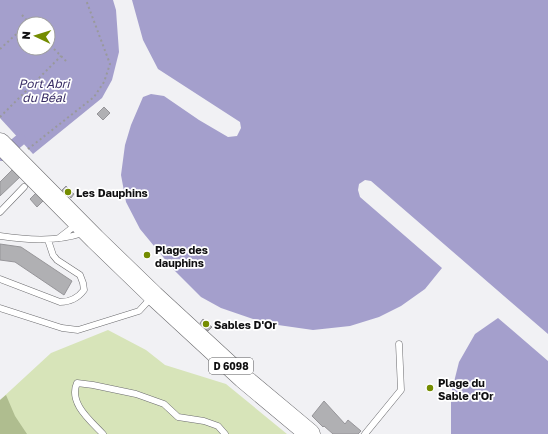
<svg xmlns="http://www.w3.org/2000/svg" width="548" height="434" font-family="'Golos Text',sans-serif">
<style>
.green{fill:#d7e4b9}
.forest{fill:#afbd8f}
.water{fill:#a49fcc;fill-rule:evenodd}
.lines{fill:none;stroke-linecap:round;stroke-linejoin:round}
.canal{stroke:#a49fcc;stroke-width:12}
.building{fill:#b0b0b3;stroke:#969599}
.service-casing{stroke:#6b6b6e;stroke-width:7}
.primary-casing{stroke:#6b6b6e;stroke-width:21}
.path{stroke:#99999b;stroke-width:2;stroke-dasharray:2 3;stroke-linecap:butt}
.service{stroke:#fff;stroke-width:6}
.primary{stroke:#fff;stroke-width:20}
.poi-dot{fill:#748c00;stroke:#fff;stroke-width:1.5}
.labels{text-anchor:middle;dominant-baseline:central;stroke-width:3.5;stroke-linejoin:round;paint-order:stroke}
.shield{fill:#fff;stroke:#575758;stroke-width:1}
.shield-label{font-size:10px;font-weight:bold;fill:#0f0f10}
.poi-label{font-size:11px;font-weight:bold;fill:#0f0f10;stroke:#fff;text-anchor:start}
.water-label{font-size:12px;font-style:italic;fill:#3a2e66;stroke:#fff}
</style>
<rect width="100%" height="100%" fill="#f1f1f4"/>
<path class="green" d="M108 330 146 350 165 365 226 384 287 434H0V400L51 353Z"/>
<path class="forest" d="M6 395 15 416 27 434H0V400Z"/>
<path class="water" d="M0 0H113L116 10 119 52 112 80 102 98 33 154 0 118ZM24 24H48V48H24Z
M132 0H548V334L371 181 365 180 359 184 358 190 360 197 442 268 425 289 401 306 379 317 350 326 313 330 278 325 253 319 221 308 201 297 173 269 140 229 126 202 121 175 125 145 131 125 143 97 151 94 164 96 199 120 228 137 237 136 241 128 240 122 158 69 143 40Z
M498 318 548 361V434H451V394L459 362 475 334Z"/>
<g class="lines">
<path class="canal" d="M2 155 20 140"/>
</g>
<path class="building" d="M104 107 110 113 103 120 97 114Z
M14 168 21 176 0 196V182Z
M66 186 74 194 71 198 62 190Z
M37 192 45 199 37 207 30 199Z
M0 244 21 247 72 281 64 295 15 262 0 260Z
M203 319 212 327 208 331 200 323Z
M324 401 345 424 348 420 361 431 358 434H333L324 426 323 427 312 416Z"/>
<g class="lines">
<g class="service-casing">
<path id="service" d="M0 212 24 187
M0 236C28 240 56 242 83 233
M59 238 72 228 76 223
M0 279 60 302C71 302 78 298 84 290L83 283 80 275 57 260 53 255 48 240
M0 308 62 328 78 330 139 311 151 298
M103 434C91 421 68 403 77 383L93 385 136 394 164 404 178 417 204 421 218 426 225 434
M365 434 401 390 399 344"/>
</g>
<g class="primary-casing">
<path id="primary" d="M0 143 95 239 154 296 243 378 310 434"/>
</g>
<path class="path" d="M22 15 30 24
M0 49 24 27
M54 49 68 63
M0 117 61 56
M28 149 94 97 104 82 110 64 86 0"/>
<use href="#service" class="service"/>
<use href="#primary" class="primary"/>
</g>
<g class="poi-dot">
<circle cx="68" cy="192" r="4"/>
<circle cx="147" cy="255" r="4"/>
<circle cx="206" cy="324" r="4"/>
<circle cx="430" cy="388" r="4"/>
</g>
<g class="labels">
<rect class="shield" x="209" y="358" width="44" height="16" rx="3"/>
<g class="shield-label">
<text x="231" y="366">D 6098</text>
</g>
<g class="poi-label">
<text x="76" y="192">Les Dauphins</text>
<text x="155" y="249">Plage des<tspan x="155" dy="13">dauphins</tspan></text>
<text x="214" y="324">Sables D'Or</text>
<text x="438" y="382">Plage du<tspan x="438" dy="13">Sable d'Or</tspan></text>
</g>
<g class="water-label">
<text x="44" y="83">Port Abri<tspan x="44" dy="14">du Béal</tspan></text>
</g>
</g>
<g transform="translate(36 36) rotate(274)"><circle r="19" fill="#ffffff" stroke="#9f9f9f"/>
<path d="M0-3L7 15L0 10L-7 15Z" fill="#748c00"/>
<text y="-6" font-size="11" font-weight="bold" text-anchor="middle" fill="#0f0f10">N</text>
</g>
</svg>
